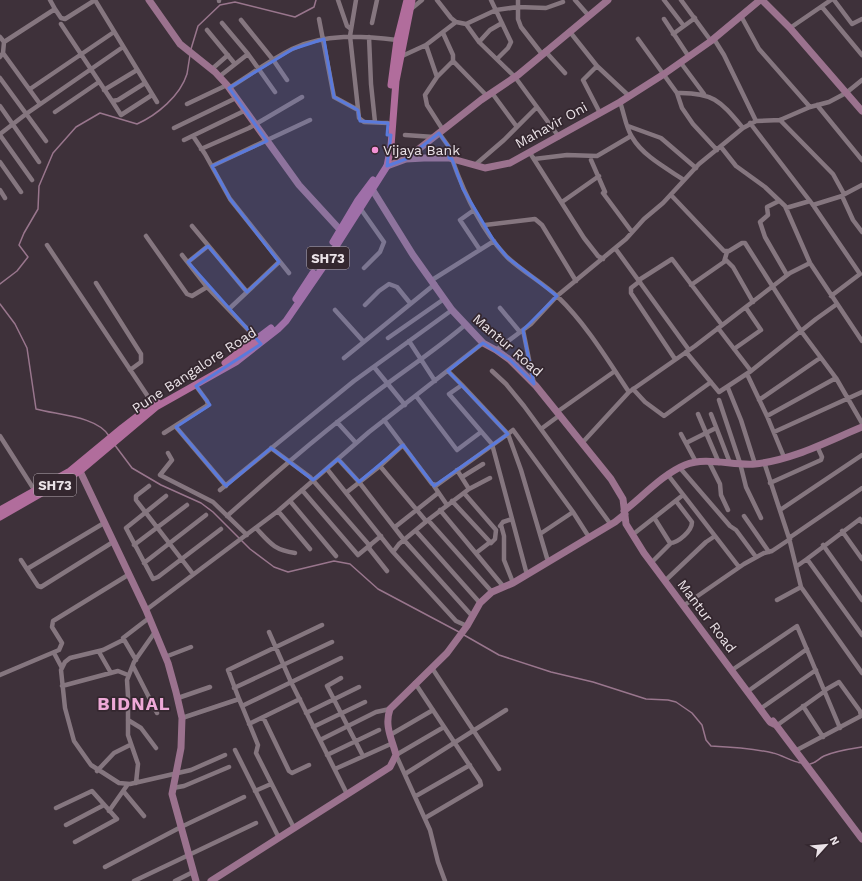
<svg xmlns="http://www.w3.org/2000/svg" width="862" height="881" font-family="'Work Sans',sans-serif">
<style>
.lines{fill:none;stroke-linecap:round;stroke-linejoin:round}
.stream{stroke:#99768d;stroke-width:1.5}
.street{stroke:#85767f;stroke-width:4.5}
.secondary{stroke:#9b728e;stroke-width:7}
.primary{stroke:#b16d9c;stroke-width:7}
.marked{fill:#5a7adc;fill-opacity:0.2;stroke:#5a7adc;stroke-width:3;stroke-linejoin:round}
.poi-dot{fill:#f391d5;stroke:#34272f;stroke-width:1.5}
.labels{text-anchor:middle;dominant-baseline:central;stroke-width:3.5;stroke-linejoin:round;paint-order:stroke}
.shield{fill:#34272f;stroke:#b3aab0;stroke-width:1}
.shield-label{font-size:13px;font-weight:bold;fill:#eae2e7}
.street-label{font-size:14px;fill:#eae2e7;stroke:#34272f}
.poi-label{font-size:14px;fill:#eae2e7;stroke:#34272f;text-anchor:start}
.district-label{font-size:18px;font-weight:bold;letter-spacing:1px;fill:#eea9d7;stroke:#34272f}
</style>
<rect width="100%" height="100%" fill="#3e313a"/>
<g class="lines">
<path class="stream" d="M191 49 198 26 220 5 235 2 295 17 314 7 316 0
M0 284 17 271 28 257 19 245 24 233 38 209 39 186 53 153 76 127 100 113 137 124C157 115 180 96 187 74 188 68 189 61 190 55
M0 304 15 324 27 348 36 409C57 415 97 416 109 436
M114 444 132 468 161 485 201 503 213 512 250 549 274 567 288 572 334 561 350 564 378 589 459 632
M464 635 499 655 551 672 593 682 646 699 668 700 676 702 692 713 702 725 706 740 711 746C732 747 752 748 773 753 783 755 791 762 802 763
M810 764C816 763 818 759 824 756 835 751 849 749 862 747"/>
<path class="street" d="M50 0 55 9
M95 0 157 102
M219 0V1
M338 0 347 26 351 29
M356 0 350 36 359 118 364 122 388 123
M437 0 451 18 456 22 466 24 496 10 518 7 546 8 563 2
M491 0 511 42 508 48 497 59
M518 0V19L521 27 542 54
M575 0 589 16
M664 0 684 26
M681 0 711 41
M834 0 852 24 862 19
M822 7 862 55
M411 9 422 0
M741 16 759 49 810 107
M319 19 334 97 358 110
M664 19 689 57
M241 20 274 61 287 80
M222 23 248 54 275 92
M372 23 377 0
M61 24 112 101 118 100 145 83
M466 24 479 42 515 77 559 137
M790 28 831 0
M207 30 235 64
M570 32 597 66 629 96
M443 33 453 55V61L437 77 425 95 427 105 443 130
M673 34 695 18
M0 37 4 42 55 9 61 18 65 19 95 0
M369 37 371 84 375 122
M638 39 677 93 682 108 693 124 717 150
M714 39 724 55 756 121
M479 42 490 30 502 23
M426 45 437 77
M545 51 565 73
M3 53 40 104
M0 57 3 53 4 42
M400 57 426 45 456 22
M453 61 487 96
M681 63 704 94
M597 66 583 80 600 113
M212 69 228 55
M220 76 248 54
M0 78 46 141
M229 88C250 75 270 60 292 49 325 33 362 36 397 40
M30 89 114 32
M104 90 137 70
M492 93 517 127
M677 93C714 92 721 102 743 128
M112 101 121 115 152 95
M620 102C624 113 626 128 632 137 643 156 666 168 684 180
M187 104 227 85
M817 105 862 160
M0 106 39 162
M55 112 99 82
M780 120 833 174 844 194
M750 123 813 205 860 274 831 296
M628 126 661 138 696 168
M174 128 236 98
M439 133 449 147V158
M0 134 26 114 123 47
M0 135 32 180
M405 135 434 137
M193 136 205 154 230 199 289 273
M184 140 244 111
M721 147 736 166 765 187 785 206 810 263 862 341
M201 149 249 128 302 97
M530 153 584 238 598 256 603 259
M452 159C464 193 482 231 507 257 523 272 542 282 558 297 586 324 607 359 629 392
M534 159 567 155 597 156 631 136
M591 160 605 192
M0 162 21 192
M475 165 504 140 537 107
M212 166 310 120
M0 190 5 198
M603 193 632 232
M671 195 724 251H729L742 243H745L801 331 836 378 862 423
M843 195 862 185
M779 201 767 207 768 215 760 222 765 237 787 275
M562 202 599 176
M813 205 842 196 853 220 862 232
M360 208 384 242 380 252 364 268
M786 208 810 201
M474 210 460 220 480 250
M485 225 535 219 542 225 576 281
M192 226 247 292
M146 236 187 294 192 296 207 287
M47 245 153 404
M615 248 689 350
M182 255 207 287 258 340
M726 260 733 267 753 302
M188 262 208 246
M432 280 494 241
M639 280 672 259 722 325
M640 281 631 288V293L675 359
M96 283 141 354V362L130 370
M691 285 724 262 727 252
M365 305 379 291 389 284 397 287 410 303
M500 308 520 332
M229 309 279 262
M335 310 363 341
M718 328 751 371
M523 330 534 384
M388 338 444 299
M409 341 435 381
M734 349 761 330 746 308
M496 350 531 324 557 296 626 239 644 219 663 203 699 164 743 128 756 121 780 120 810 107 829 102 846 93 862 80
M686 352 719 392 751 371 816 319 837 304
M344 358 435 284
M374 367 405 405
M448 371 462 385
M492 371 506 384 524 406 609 522
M747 374 767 416 784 457
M728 388 741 420 755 464
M633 389 645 402 664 416 711 382
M416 396 457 450 481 432
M719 400 740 463 746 487 761 518
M759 400 820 358
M557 412 615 371
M698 414 719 463
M711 414 730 463
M767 416 836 378
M384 420 432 484 437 485 508 434 462 385 449 394 492 444 526 571
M337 422 356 443
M176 427 226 486
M541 429 560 415
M774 432 862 392
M164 433 208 405 207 401 196 386
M681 434 696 462
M0 436 35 491
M583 442 629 392 695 346 790 273 810 263
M686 443 716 428
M403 445 380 466 426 521
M271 448 310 477 370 546
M168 453 172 460 160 475 213 502 247 535
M338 459 359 482 404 540 473 617
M709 462 720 484 721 495 728 510
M764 462 789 538 801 587 777 600
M680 468 730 526 736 530 756 557
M327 469 393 552 456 621 467 626
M668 475 739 567
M462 477 483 464
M770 483 821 460 822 457 817 446
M149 486 136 496V500L193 574
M434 486 447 505
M469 489 490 478
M220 490 354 381 452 310
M302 490 358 555 381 536
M347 492 380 466
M166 496 126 528 153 579 158 577 221 529
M290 501 336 556
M452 501 491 543 495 539 496 530 464 493
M440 510 503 586
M780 510 862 455
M278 511 310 549
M227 516C270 478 313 440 358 406 393 378 431 354 465 325
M744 516 769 552
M655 519 670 543C678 543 692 531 692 522L676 501
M428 520 492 592
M501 525 504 536V560L512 580
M500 526 503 522 512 519
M395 527 438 493
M256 528C270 543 274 550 295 553
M416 531 480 603
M842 531 862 559
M636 532 683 495
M540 534 573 512
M789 538 862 488
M134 545 187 505
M823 545 862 600
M368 547 387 571
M393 552 399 544 428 520 469 489 457 470
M476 553 489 543
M547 558 521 470 508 434 513 430 573 512 587 534
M807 559 860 519 862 522
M21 560 38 586 41 587 113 542
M653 561 671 543
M144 563 206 515
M797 566 807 559 862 635
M27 569 104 523
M667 579 706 542 715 536
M801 587 862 673
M686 604 744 564 764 553 772 551 790 539
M146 610 278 511 369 432 483 343
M269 632 291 682 347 794
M123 640 103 650 70 658 65 662 61 670 65 708 74 741 91 765 119 783 130 784 191 770 225 755
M99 652 111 673
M54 653 62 668
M165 657 191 647
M136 660 123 638 149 618
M133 666 157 713
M432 668 499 769
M735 668 797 626 840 728
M0 675 59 650 62 643 52 627 53 621 128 575
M341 678 327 686 363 756
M415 683 480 781 481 785 425 818
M62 686 118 671 128 675
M234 688 332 642
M751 689 807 649
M178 698 210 687
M239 699 228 670 322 625
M242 706 258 745 256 753 294 828
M803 706 823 737
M763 707 816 670
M306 713 359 687
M263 717 289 771 292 773 309 765
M182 718 239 699 242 706 341 658
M128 720 141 728 156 748
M249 724 300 699
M776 726 825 691
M313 727 365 702
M444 727 396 755 430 830 438 862 445 881
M390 735 433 710
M320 740 376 712 390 709
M235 750 279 838
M795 751 861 716 860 711 839 682 825 690
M327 755 379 730
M335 769 393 743
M97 771 114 753 130 745
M405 774 506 710
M136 783 138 764 128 735V696L127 680 134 662 155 632
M173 788 184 786 229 767
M255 791 271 784
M124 792 144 816
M416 796 470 765
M56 808 92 791 117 819 75 842
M109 811 128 784
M66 825 104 805
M105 867 181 827 244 797
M134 881 256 823
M175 881 193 872"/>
<path class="secondary" d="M149 0 180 44 215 72 227 85 299 185 343 233
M762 0 790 28 862 111
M406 159 481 100 518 75 608 0
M387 166 406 159 424 158H449L485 168 510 163 620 102 664 74 711 41 760 0
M372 189 413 255 452 310 483 343 496 350 510 360 536 386 611 479 623 499 626 524 644 553 770 722 774 724
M78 467 146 610 168 663 176 692 182 718 181 748 172 794 196 881
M624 511C643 496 663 474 685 465 706 456 733 466 755 464 793 460 828 441 862 427
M773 721 862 839
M211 881 390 767 396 755C392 739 384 726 390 709L447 653 467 626 480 603 492 592 513 583 615 522 625 514"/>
<path class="primary" d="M391 85 397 40 407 0
M333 242 358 200 373 180
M296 299 313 273
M225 363 271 328
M0 510 70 471 122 428 157 401
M0 517 80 471 156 407 236 362 278 329 286 321 321 270 387 166 391 146 396 81 412 0"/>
</g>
<path class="marked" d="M324 39 334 97 358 110 360 121 388 123 387 135H391L387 166 406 159 439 133 449 147V158L452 159 463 189 494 241 507 257 557 296 523 330 534 384 510 360 483 343 448 371 508 434 434 486 403 445 359 482 338 459 313 480 271 448 226 486 176 427 210 405 196 386 261 344 188 262 208 246 247 292 279 262 230 199 212 166 267 141 229 88 293 49Z"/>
<circle class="poi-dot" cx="375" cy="150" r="4"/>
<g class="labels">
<g class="shield">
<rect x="307" y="247" width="42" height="22" rx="3"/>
<rect x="34" y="474" width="42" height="22" rx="3"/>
</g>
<g class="shield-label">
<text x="328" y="258">SH73</text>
<text x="55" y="485">SH73</text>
</g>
<g class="street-label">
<text transform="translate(551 125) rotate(-29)">Mahavir Oni</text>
<text transform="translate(508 345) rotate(41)">Mantur Road</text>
<text transform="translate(194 370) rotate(-33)">Pune Bangalore Road</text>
<text transform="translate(707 616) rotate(53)">Mantur Road</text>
</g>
<g class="poi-label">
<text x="383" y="150">Vijaya Bank</text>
</g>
<g class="district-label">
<text x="134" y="703">BIDNAL</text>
</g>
</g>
<g transform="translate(826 845) rotate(63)" stroke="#34272f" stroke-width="3" paint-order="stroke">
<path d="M0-3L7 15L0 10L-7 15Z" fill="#eae2e7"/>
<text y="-6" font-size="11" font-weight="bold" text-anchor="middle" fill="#eae2e7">N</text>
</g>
</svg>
